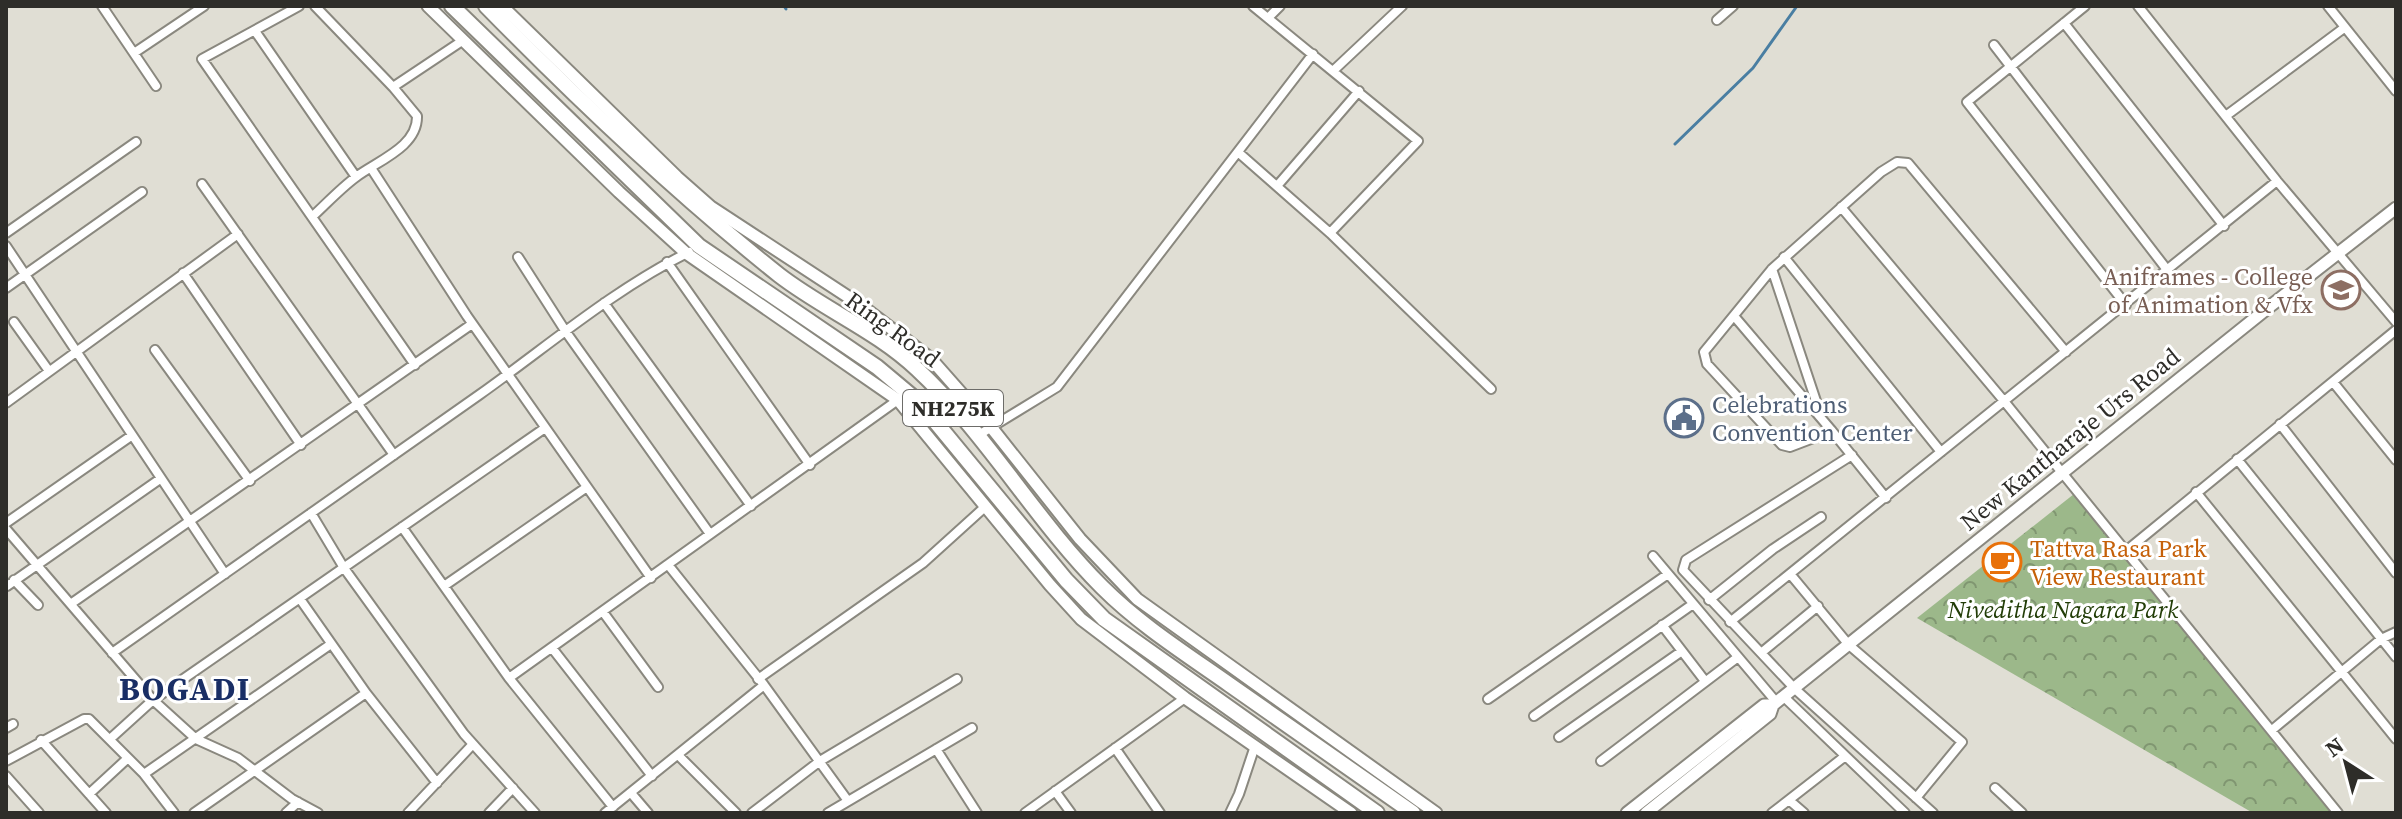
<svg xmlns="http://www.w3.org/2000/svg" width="2402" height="819" font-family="'Source Serif 4',serif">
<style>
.forest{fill:url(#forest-crowns)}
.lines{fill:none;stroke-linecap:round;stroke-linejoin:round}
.stream{stroke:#497ea2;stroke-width:3}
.street-casing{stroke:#8a887f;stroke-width:12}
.secondary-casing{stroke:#8a887f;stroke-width:15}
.highway-casing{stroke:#8a887f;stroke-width:18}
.street{stroke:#fff;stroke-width:8}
.secondary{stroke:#fff;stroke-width:11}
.highway{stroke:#fff;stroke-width:14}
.labels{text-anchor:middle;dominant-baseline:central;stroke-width:6;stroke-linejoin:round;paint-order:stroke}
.shield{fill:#fff;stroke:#6d6c69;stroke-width:2}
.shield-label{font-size:22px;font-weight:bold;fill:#2e2d29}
.education-label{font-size:24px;fill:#785e54;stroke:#fff;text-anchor:end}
.street-label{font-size:24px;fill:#2e2d29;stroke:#fff}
.service-label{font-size:24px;fill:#4e5e75;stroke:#fff;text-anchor:start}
.food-label{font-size:24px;fill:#c56008;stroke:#fff;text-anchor:start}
.park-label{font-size:24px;font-style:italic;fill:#223d07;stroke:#fff}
.district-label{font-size:32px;font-weight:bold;letter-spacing:2px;fill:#192e65;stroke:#fff}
</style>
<defs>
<pattern id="forest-crowns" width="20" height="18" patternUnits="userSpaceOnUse" patternTransform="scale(2)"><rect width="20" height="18" fill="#9cb88a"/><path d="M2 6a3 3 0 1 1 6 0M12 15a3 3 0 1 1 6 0" fill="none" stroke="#809671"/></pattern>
</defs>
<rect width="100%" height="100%" fill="#e0ded4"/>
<path class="forest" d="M2074 494 2334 813H2253L1917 618Z"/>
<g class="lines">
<path class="stream" d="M784 6 786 9
M1675 144 1753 68 1797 6"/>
<g class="street-casing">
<path id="street" d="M102 6 156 86
M299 6 202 59 415 365
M315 6 393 87
M1253 6 1418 141 1330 233
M2085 6 1967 102 2126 305
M2138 6 2277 181 2396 322
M2328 6 2396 91
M1268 18 1280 6
M1717 20 1733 6
M2064 23 2224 226
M255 31 356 177
M1994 45 2168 271
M134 53 204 6
M1334 70 1402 6
M2227 115 2344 28
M1239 153 1330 233 1491 389
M371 168 467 316 651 578
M202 184 394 455
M1277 186 1359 91
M1841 207 2004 401 2338 813
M313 216C327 203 341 188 356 177 377 161 418 147 417 116L393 87 462 41
M6 233 136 142
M6 246 225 574
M518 257 566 332 710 534
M1784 257 1941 452
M667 262 810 465
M1772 269 1820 413
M183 273 301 445
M6 288 142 192
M604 303 751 506
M1734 316 1832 431 1886 498
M14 322 49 371
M155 350 250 481
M2333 382 2396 460
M6 403 238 234
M2280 424 2396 573
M1832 431 1790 447 1782 445 1707 364 1704 352 1772 269 1881 172 1897 162 1908 163 2066 352
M977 436 1057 387 1313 54
M1852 455 1686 560 1683 570 1795 689 1933 813
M2237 459 2396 657
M2196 492 2396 739
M311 513 344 568 464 734 535 813
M6 523 131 436
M402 527 509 678 613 807
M6 529 153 700 196 739 238 758 292 799 318 813
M2126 551 2396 330
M1653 556 1777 703
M669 566 764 685 848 801
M1791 575 1849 645 1962 742 1916 798
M14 580 38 605
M7 586 160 479
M444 586 587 487
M1709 600 1773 549 1821 517
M72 603 472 324
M603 612 658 687
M1730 622 2277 181
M1662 625 1705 681
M552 648 652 776
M112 653C234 567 357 482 479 395 548 346 613 290 689 252
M1761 653 1818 606
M509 678 902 397
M758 679 923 563 986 506
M366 693 437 783
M1784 697 1905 813
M1488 699 1668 574
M1534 716 1693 604
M6 728 13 724
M2272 730 2381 639 2396 632
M1559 737 1682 651
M110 739 153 700 545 428
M41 740 106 813
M1115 748 1160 813
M936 749 977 813
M678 755 736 813
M6 761 84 719H89L144 774 174 813
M1601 761 1738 657
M144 774 331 644
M6 776 39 813
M1995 788 2022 813
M1055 791 1071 813
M631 793 648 813
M89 794 128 758
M1789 800 1804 813
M194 813 366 693 300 599
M286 813 298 802
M408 813 473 744
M489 813 513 788
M605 813 764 685
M752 813 820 761 957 679
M828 813 972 728
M1025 813 1185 698
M1230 813 1239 794 1255 746
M1772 813 1844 757"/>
</g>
<g class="secondary-casing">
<path id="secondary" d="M428 6 619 192 686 253 898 400 1050 585 1081 619 1185 698 1351 813
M502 6 677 177 711 207 859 304 931 359 991 427 1080 539 1137 599 1436 813
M1627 813 1764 705H1773
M1646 813 1770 714 1773 705 2269 307 2396 208"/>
</g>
<g class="highway-casing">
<path id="highway" d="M452 6 699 246 877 367 920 403 1066 580 1104 619 1377 813
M486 6C579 101 675 192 779 275 823 309 877 331 917 369 987 434 1035 520 1102 587 1140 625 1186 654 1230 685 1291 728 1352 770 1413 813"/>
</g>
<use href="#street" class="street"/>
<use href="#secondary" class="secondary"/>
<use href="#highway" class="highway"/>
</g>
<defs>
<g id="university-ring" transform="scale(2)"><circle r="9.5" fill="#fff" stroke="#8d6e63" stroke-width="1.5"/><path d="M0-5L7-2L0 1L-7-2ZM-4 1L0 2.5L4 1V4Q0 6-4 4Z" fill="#8d6e63"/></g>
<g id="civic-ring" transform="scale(2)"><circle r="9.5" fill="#fff" stroke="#5c6f8a" stroke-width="1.5"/><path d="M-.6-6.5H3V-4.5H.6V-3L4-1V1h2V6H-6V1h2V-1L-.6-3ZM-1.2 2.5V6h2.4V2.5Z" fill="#5c6f8a"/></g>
<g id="cafe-ring" transform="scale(2)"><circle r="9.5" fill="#fff" stroke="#e8710a" stroke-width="1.5"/><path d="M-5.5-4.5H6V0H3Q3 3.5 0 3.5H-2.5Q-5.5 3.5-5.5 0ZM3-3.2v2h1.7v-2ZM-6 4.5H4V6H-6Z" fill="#e8710a"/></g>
</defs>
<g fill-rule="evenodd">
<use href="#university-ring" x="2341" y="290"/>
<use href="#civic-ring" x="1684" y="418"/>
<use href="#cafe-ring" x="2002" y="562"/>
</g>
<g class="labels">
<rect class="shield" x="903" y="390" width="100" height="36" rx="6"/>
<g class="shield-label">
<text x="953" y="408">NH275K</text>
</g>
<g class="education-label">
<text x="2313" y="276">Aniframes - College<tspan x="2313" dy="28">of Animation &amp; Vfx</tspan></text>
</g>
<g class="street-label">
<text transform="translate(893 329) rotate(36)">Ring Road</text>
<text transform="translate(2070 439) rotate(-39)">New Kantharaje Urs Road</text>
</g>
<g class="service-label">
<text x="1712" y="404">Celebrations<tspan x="1712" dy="28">Convention Center</tspan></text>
</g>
<g class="food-label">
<text x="2030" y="548">Tattva Rasa Park<tspan x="2030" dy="28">View Restaurant</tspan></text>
</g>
<g class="park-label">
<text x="2063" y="609">Niveditha Nagara Park</text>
</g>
<g class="district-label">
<text x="185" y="689">BOGADI</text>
</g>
</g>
<rect width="2402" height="819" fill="none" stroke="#2e2d29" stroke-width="16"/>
<g transform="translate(2346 763) rotate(324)" stroke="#ffffff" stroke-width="6" paint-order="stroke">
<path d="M0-6L14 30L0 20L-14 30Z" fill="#2e2d29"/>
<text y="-12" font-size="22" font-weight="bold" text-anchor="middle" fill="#2e2d29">N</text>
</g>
</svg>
